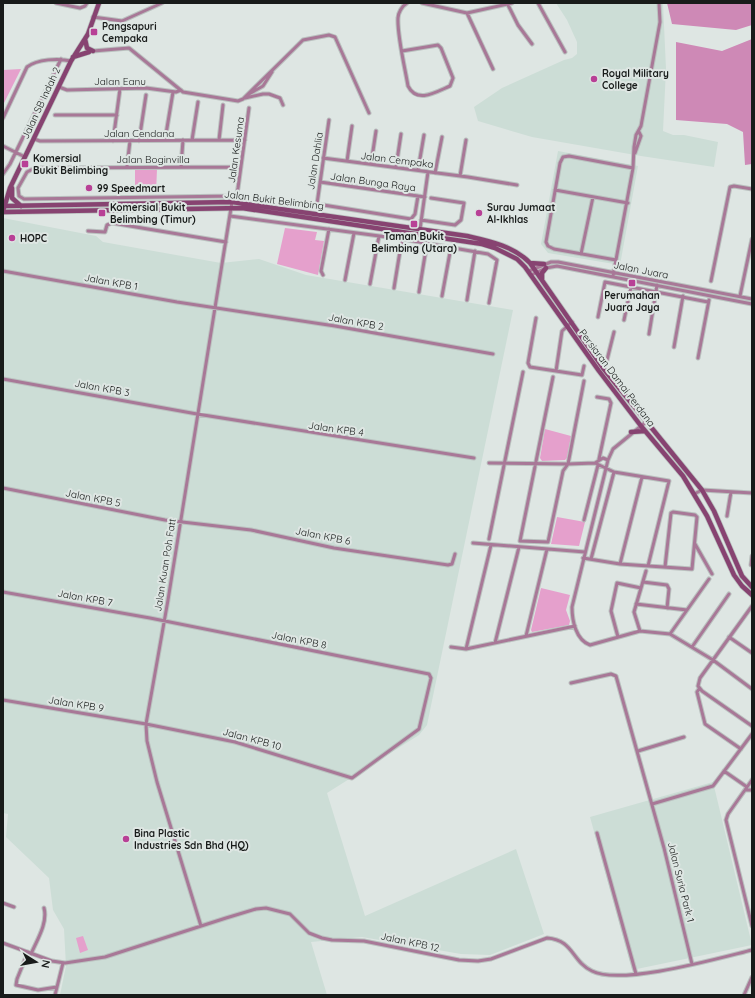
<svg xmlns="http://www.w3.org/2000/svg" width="755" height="998" font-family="Quicksand,sans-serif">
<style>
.built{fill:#ccddd6}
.green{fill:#e5a0cc}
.forest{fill:#ce89b6}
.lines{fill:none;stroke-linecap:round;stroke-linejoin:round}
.street-casing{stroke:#bac1bf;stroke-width:5}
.secondary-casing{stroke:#bac1bf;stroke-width:6}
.street{stroke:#a87897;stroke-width:3}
.secondary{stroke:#874371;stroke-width:4.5}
.poi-dot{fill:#b84096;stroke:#dee6e3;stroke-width:1.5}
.labels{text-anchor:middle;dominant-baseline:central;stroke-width:4;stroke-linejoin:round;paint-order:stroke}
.poi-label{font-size:10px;font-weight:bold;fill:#181b1a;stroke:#dee6e3;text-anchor:start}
.street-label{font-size:10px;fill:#181b1a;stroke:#dee6e3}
</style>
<rect width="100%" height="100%" fill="#dee6e3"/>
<path class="built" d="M556 3H663L666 69 663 131 673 135H684L718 142 714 167 641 156 532 137 478 121 474 107 502 88 564 60 572 58 577 54V42L567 20Z
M558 151 638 166 620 265 548 253 541 244Z
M3 218 96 236 103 242 221 263 259 259 306 275 513 310 427 725 419 735 327 793 365 916 516 849 544 934 490 955 461 954 362 937 311 942 327 995H60L66 966 64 929 53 910 49 878 6 837 8 814 3 813Z
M713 782 752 945 632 970 590 817Z"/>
<path class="green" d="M21 69 3 105V70Z
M135 168 157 169 156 193 135 192Z
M285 228 317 232 315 240 324 241 318 275 277 264Z
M545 429 571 436 567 458 565 460 542 461 540 458Z
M557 517 585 522 579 546 551 544Z
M541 588 570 595 566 610 570 621 569 625 532 632 531 630Z
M83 936 88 950 80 953 76 938Z"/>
<path class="forest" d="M667 3H752V25L736 30 672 24Z
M752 39V164L745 165 743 132 727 124 676 120V42L722 51Z"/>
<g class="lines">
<g class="street-casing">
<path id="street" d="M56 3 80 8 85 6 87 3
M422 3 467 13 512 3
M538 3 565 52
M508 5 518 25 532 44
M467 13 493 69
M93 17 122 21 162 3
M93 51 129 48 183 92 238 101 243 99 303 40 329 35 335 37 369 113
M402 51 438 45 441 48 453 78 450 86C436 92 417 104 408 86 405 68 397 35 398 18 398 13 402 6 407 3
M59 87 67 90 146 88 176 92 181 90
M249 94 263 86 272 72
M245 98 263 94H269L280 98 283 105
M55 115H117
M3 118 27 67C37 59 59 58 71 61
M329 120 317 204 411 219 415 214 418 196
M34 139 40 141 245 140
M165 140 173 92
M192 140 198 102
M219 140 223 105
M113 141 120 89
M139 141 146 95
M3 146 25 157
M635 153 641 136 639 132
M323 158 468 177 517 185
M347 161 352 126
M371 164 376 131
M127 166 130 141
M181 167 183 140
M241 167 35 168 27 172 18 188 19 196 24 199 234 196 237 193 238 188 249 108
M396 167 401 134
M633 168 634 147 636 135 641 126 660 22 659 3
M418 170 424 135
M435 173 442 137
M3 174 10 164 61 59
M460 176 466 140
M320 182 425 197
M555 190 628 203
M230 216 402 239 488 254 497 260 489 303
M421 220 455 225 461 220 464 203 431 198
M420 229 428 172
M88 231 105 232 107 225 112 223 226 242
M581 254 593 197
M3 271 177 302 335 326 493 354
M529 271 551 262H558L752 299
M323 275 321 271 329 229
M531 275 546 268 557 266 752 304
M613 276 633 168 569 156 563 157 560 163 546 242 548 246 554 249 616 260
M345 280 354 233
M711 281 730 187 734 186 752 189
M370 284 379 236
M394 288 402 239
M419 292 427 243
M442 296 451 247
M740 296 752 239
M467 300 475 251
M598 317 605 282 708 302
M536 318 528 363 530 367 582 375 584 366
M624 320 631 287
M649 334 657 285
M674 347 683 296
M698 358 709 300
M603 368 606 364 614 332
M556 371 562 331 572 322
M553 377 520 541 548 542 563 471 568 464 584 381
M3 379 197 414 474 458
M597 397 609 399 611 403 599 459
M646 422 613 449 608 460 572 607C572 621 576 640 590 645L640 631 670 634 713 660 752 689
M489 463 568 464 595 463 603 458 608 460
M595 463 614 472 669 481 648 566
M3 488 165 520 251 530 334 548 448 565 452 564 455 554
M694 494 702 490 752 493
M727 516 731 492
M584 520 598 465
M489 539 523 372
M473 543 585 552
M695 544 712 574
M583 558 620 564 692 569 697 517 695 515 673 512 671 513 665 567
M591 559 614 472
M620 564 642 477
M751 565 752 556
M643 582 667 585 669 589 667 608
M3 592 150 618 429 674 431 678 419 729 352 778 235 742 146 724 3 700
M636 604 687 610
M752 606 700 678 698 686 702 691 752 726
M640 631 634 612 646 571
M670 634 709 579
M526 636 547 549
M618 637 611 611 617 583 641 588
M729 637 752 653
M495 643 519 547
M451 647 466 649 575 626
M692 647 729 594
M466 649 491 545
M571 683 611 674 616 676 664 848 692 964
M699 689 697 692 705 724 741 749
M638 751 684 737
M724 771 747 787
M752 780 728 814 726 820 752 926
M745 790H752
M652 804 713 786 752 734
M597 833 636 974
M3 903 14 907
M201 926 157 782 147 741 146 724 168 600 232 202
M3 943 52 961 65 963 105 957 226 918 256 909 266 908 290 914 309 933 322 938 332 940 364 941 459 960 478 961 491 959 547 938C574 940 571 961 592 971 621 986 719 958 752 950
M28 952 17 979 16 985 38 990 57 987
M31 954C37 940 48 923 44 908
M55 995 63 963
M744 995 752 977"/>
</g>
<g class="secondary-casing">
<path id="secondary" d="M85 39 87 48 93 51
M73 57 89 52
M12 188V198L21 206
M3 206 232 202 467 236C489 241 514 246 530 263L603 368 702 490 714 511 742 576 752 587
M4 208 10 188 71 61 88 34 99 3
M3 212 242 208 482 244 495 248 517 259 525 267 599 371 641 426 683 476 707 516 734 575 742 586 752 595
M530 263 544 264
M542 279V273L546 268
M631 432 645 431"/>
</g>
<use href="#street" class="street"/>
<use href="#secondary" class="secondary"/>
</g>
<g class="poi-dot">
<rect x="90" y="28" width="8" height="8" rx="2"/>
<circle cx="594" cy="79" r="4"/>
<rect x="21" y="160" width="8" height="8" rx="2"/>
<circle cx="89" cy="188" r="4"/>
<rect x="98" y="209" width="8" height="8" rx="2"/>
<circle cx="479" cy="213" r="4"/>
<rect x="410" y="220" width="8" height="8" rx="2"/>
<circle cx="12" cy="238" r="4"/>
<rect x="628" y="279" width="8" height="8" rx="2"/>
<circle cx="126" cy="839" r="4"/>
</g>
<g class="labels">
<g class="poi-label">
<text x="102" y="26">Pangsapuri<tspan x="102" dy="12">Cempaka</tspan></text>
<text x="602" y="73">Royal Military<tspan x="602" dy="12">College</tspan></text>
<text x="33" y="158">Komersial<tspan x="33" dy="12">Bukit Belimbing</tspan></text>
<text x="97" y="188">99 Speedmart</text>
<text x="110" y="207">Komersial Bukit<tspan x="110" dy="12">Belimbing (Timur)</tspan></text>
<text x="487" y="207">Surau Jumaat<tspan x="487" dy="12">Al-Ikhlas</tspan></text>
<text x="414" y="236" text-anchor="middle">Taman Bukit<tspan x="414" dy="12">Belimbing (Utara)</tspan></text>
<text x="20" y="238">HOPC</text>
<text x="632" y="295" text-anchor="middle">Perumahan<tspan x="632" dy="12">Juara Jaya</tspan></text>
<text x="134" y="833">Bina Plastic<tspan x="134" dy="12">Industries Sdn Bhd (HQ)</tspan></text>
</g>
<g class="street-label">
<text x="120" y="81">Jalan Eanu</text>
<text transform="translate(41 103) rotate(-65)">Jalan SB Indah 2</text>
<text x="139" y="133">Jalan Cendana</text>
<text transform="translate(236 150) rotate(-82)">Jalan Kesuma</text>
<text x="153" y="159">Jalan Boginvilla</text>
<text transform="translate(397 160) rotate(7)">Jalan Cempaka</text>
<text transform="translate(315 161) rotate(-81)">Jalan Dahlia</text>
<text transform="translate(373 182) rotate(8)">Jalan Bunga Raya</text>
<text transform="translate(274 200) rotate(7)">Jalan Bukit Belimbing</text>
<text transform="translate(641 270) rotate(11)">Jalan Juara</text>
<text transform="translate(111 282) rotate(10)">Jalan KPB 1</text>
<text transform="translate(356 322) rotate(10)">Jalan KPB 2</text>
<text transform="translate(617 378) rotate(53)">Persiaran Damai Perdana</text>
<text transform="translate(102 388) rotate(10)">Jalan KPB 3</text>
<text transform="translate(336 429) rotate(8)">Jalan KPB 4</text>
<text transform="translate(93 498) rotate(11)">Jalan KPB 5</text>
<text transform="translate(323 536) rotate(11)">Jalan KPB 6</text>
<text transform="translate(165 565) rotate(-81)">Jalan Kuan Poh Fatt</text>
<text transform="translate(85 598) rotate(10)">Jalan KPB 7</text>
<text transform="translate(299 640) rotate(11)">Jalan KPB 8</text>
<text transform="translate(76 704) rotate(9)">Jalan KPB 9</text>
<text transform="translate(252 739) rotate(15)">Jalan KPB 10</text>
<text transform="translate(681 882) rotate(76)">Jalan Suria Park 1</text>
<text transform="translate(410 942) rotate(12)">Jalan KPB 12</text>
</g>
</g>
<rect width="755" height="998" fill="none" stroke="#181b1a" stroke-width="8"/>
<g transform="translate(36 962) rotate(101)" stroke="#dee6e3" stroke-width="3" paint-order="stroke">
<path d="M0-3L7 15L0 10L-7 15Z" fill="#181b1a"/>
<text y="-6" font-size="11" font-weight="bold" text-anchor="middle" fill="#181b1a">N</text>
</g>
</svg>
